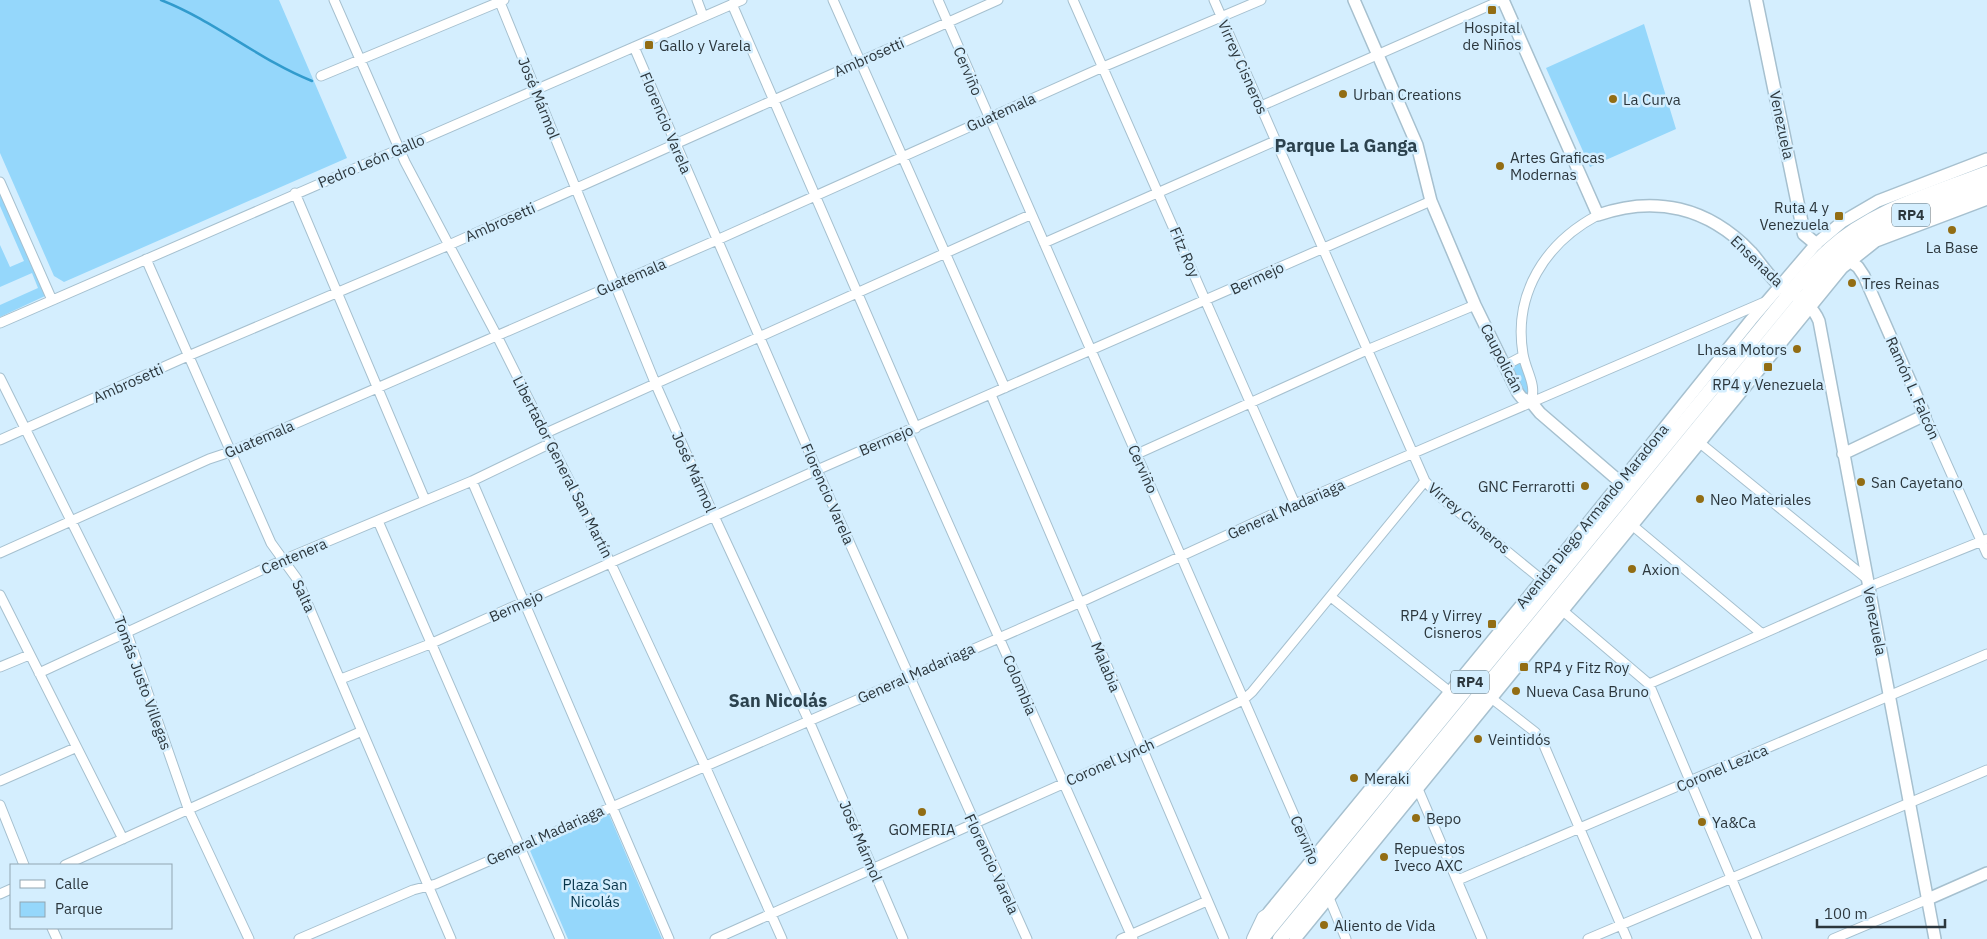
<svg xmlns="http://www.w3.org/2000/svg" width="1987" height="939" font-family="'IBM Plex Sans',sans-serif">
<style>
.green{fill:#95d7fb}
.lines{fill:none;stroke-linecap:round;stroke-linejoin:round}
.stream{stroke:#319bcd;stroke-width:2.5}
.minor-casing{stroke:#a6c0cf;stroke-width:11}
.tertiary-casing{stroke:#a6c0cf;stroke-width:14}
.secondary-casing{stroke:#a6c0cf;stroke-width:15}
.primary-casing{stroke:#a6c0cf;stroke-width:16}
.minor{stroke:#fff;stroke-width:9}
.tertiary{stroke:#fff;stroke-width:11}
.secondary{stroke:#fff;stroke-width:12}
.primary{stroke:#fff;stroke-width:14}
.poi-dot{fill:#926d14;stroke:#d4eefe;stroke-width:2}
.labels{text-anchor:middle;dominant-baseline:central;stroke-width:5;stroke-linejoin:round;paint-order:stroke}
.shield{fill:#d4eefe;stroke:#5e6e77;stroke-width:1}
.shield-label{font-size:14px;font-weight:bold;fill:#2c373d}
.poi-label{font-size:15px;fill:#2c373d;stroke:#d4eefe;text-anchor:start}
.street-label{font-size:15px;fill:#2c373d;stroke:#d4eefe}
.park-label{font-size:15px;fill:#07354a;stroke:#d4eefe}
.quarter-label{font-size:18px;font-weight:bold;fill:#2c424e;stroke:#d4eefe}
</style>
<rect width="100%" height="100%" fill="#d4eefe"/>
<path class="green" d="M0 0H279L347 158 64 282 54 276 0 153Z
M1644 24 1676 129 1590 167 1546 68Z
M0 191 45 296 0 317V305L38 288 32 273 0 287V245L10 267 24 261 0 206Z
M1519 362 1522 363 1530 393 1523 394 1511 367Z
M608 812 662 939H568L528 846Z"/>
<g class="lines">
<path class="stream" d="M161 0C215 21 259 60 312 81"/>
<g class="minor-casing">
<path id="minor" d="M334 0 405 162 497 336 611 564 705 766 782 939
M499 0 656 385 714 516 809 721 903 939
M697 0 703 16
M833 0 1005 388
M938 0 1315 863
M1073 0 1295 504
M1214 0 1425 481 1438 495 1547 584
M732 4 916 428
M634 47 817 470 1027 939
M321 76 504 0
M1261 106 1502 0
M0 182 52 300
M295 193 425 500
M1044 243 1275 141
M146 259 271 543 297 579 451 939
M0 323 742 0
M1504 366 1523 356
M0 378 127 633 189 811 249 939
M991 395 1224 939
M1531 402C1537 384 1526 372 1523 354 1513 294 1545 243 1598 215
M1925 415 1987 554
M907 431 1133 939
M546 433 1030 215
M0 440 188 356 449 245 998 0
M1700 443 1866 578
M1137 454 1367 350 1475 305
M472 481 669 939
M1629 520 1632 525 1761 633
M378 521 560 939
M0 553 209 459 230 452 717 240 1103 67 1261 0
M0 595 123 839
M1331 597 1450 692
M1560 606 1562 610 1649 684 1757 939
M0 667 29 655
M39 673 283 560 472 481 551 443
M341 679 430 644 817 470 1431 201
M1649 684 1868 587 1987 539
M1486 694 1535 732 1543 743 1627 939
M0 781 75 748
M1418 789 1482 939
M0 805 24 865
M65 865 362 731
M1458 880 1987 654
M1327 893 1346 939
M0 894 11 889
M52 928 57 939
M299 939 413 890 436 884 1079 603 1295 504 1767 301
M715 939 1141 749 1243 700 1252 692 1425 481
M1121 939 1207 901
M1588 939 1987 770
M1833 939 1928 899"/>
</g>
<g class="tertiary-casing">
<path id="tertiary" d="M1354 0 1417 145 1431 201 1475 305 1518 393 1522 398 1531 402 1540 413 1619 481 1621 487
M1503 0 1598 215C1655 195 1708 207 1751 252 1759 261 1766 272 1775 281 1791 295 1811 301 1819 321L1935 939
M1843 454 1925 415 1864 276 1858 267 1844 257
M1928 899 1987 873
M1269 912 1542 580 1751 320 1816 244 1842 222 1878 201 1987 159
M1295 939 1842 268 1876 241 1987 199"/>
</g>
<g class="secondary-casing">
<path id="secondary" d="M1756 0 1804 234 1816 244"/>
</g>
<g class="primary-casing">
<path id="primary" d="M1254 939 1264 918 1281 907
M1261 939 1791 292C1803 278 1815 262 1829 250 1873 210 1933 194 1987 173
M1280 939 1829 268 1852 246 1873 231 1987 187"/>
</g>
<use href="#minor" class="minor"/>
<use href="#tertiary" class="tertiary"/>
<use href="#secondary" class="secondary"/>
<use href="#primary" class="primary"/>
</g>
<g class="poi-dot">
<rect x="1487" y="5" width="10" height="10" rx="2.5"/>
<rect x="644" y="40" width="10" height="10" rx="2.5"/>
<circle cx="1343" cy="94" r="5"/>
<circle cx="1613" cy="99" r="5"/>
<circle cx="1500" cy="166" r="5"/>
<rect x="1834" y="211" width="10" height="10" rx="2.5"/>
<circle cx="1952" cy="230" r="5"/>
<circle cx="1852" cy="283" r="5"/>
<circle cx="1797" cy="349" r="5"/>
<rect x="1763" y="362" width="10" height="10" rx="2.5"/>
<circle cx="1861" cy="482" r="5"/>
<circle cx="1585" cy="486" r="5"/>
<circle cx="1700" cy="499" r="5"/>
<circle cx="1632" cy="569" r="5"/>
<rect x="1487" y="619" width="10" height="10" rx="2.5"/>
<rect x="1519" y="662" width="10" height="10" rx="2.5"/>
<circle cx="1516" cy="691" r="5"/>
<circle cx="1478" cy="739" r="5"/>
<circle cx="1354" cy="778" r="5"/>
<circle cx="922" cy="812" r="5"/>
<circle cx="1416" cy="818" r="5"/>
<circle cx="1702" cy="822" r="5"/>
<circle cx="1384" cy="857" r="5"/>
<circle cx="1324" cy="925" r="5"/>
</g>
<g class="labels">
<g class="shield">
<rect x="1892" y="203.5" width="38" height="23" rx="4"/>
<rect x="1451" y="670.5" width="38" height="23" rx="4"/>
</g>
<g class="shield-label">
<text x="1911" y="215">RP4</text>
<text x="1470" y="682">RP4</text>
</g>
<g class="poi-label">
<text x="1492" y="27" text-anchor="middle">Hospital<tspan x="1492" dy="17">de Niños</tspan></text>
<text x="659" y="45">Gallo y Varela</text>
<text x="1353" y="94">Urban Creations</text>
<text x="1623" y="99">La Curva</text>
<text x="1510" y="157">Artes Graficas<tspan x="1510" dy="17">Modernas</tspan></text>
<text x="1829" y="207" text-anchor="end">Ruta 4 y<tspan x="1829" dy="17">Venezuela</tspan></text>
<text x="1952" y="247" text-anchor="middle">La Base</text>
<text x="1862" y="283">Tres Reinas</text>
<text x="1787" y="349" text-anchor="end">Lhasa Motors</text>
<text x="1768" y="384" text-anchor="middle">RP4 y Venezuela</text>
<text x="1871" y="482">San Cayetano</text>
<text x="1575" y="486" text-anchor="end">GNC Ferrarotti</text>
<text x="1710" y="499">Neo Materiales</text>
<text x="1642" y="569">Axion</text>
<text x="1482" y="615" text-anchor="end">RP4 y Virrey<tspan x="1482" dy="17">Cisneros</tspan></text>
<text x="1534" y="667">RP4 y Fitz Roy</text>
<text x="1526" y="691">Nueva Casa Bruno</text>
<text x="1488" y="739">Veintidós</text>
<text x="1364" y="778">Meraki</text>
<text x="1426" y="818">Bepo</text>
<text x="1712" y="822">Ya&amp;Ca</text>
<text x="922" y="829" text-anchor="middle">GOMERIA</text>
<text x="1394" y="848">Repuestos<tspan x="1394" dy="17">Iveco AXC</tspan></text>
<text x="1334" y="925">Aliento de Vida</text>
</g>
<g class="street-label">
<text transform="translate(869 57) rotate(-24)">Ambrosetti</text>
<text transform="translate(1243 67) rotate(66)">Virrey Cisneros</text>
<text transform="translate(968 71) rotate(67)">Cerviño</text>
<text transform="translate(539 98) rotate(68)">José Mármol</text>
<text transform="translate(1001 112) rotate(-24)">Guatemala</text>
<text transform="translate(666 123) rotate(67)">Florencio Varela</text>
<text transform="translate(1782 125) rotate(78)">Venezuela</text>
<text transform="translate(371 161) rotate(-23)">Pedro León Gallo</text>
<text transform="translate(500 222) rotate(-24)">Ambrosetti</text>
<text transform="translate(1185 252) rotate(67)">Fitz Roy</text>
<text transform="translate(1757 261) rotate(44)">Ensenada</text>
<text transform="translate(631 277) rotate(-23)">Guatemala</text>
<text transform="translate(1257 278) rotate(-25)">Bermejo</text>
<text transform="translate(1502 358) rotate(63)">Caupolicán</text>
<text transform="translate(128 383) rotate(-24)">Ambrosetti</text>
<text transform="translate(1913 388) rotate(66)">Ramón L. Falcón</text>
<text transform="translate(259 439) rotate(-23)">Guatemala</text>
<text transform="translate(886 440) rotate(-23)">Bermejo</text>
<text transform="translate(563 467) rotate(63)">Libertador General San Martín</text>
<text transform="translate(1143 469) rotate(66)">Cerviño</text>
<text transform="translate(694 472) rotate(66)">José Mármol</text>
<text transform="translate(828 494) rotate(66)">Florencio Varela</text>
<text transform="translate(1286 509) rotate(-24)">General Madariaga</text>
<text transform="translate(1592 516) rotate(-51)">Avenida Diego Armando Maradona</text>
<text transform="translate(1469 518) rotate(40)">Virrey Cisneros</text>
<text transform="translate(294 556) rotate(-23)">Centenera</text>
<text transform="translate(304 596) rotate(65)">Salta</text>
<text transform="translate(516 606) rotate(-24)">Bermejo</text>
<text transform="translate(1875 621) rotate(79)">Venezuela</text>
<text transform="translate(1106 667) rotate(67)">Malabia</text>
<text transform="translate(916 673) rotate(-24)">General Madariaga</text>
<text transform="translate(143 683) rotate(70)">Tomás Justo Villegas</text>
<text transform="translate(1020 685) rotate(67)">Colombia</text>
<text transform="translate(1110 762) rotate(-24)">Coronel Lynch</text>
<text transform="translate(1722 768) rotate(-23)">Coronel Lezica</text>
<text transform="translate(545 835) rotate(-24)">General Madariaga</text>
<text transform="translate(1305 840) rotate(67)">Cerviño</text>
<text transform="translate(861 841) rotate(67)">José Mármol</text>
<text transform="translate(992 864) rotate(65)">Florencio Varela</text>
</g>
<g class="park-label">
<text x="595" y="884">Plaza San<tspan x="595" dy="17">Nicolás</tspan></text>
</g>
<g class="quarter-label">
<text x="1346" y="145">Parque La Ganga</text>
<text x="778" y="700">San Nicolás</text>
</g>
</g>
<rect x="10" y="864" width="162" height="65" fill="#d4eefe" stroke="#91a5b1"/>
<rect x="20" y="880" width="25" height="8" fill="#ffffff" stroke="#91a5b1"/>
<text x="55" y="889" font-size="15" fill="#2c373d">Calle</text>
<rect x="20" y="902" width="25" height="15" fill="#95d7fb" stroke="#91a5b1"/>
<text x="55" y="914" font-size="15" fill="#2c373d">Parque</text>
<path d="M1817 919v8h128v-8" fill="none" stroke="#2c373d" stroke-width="2.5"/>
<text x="1824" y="919" font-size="15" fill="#2c373d" stroke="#d4eefe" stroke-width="4" paint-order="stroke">100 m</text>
</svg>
